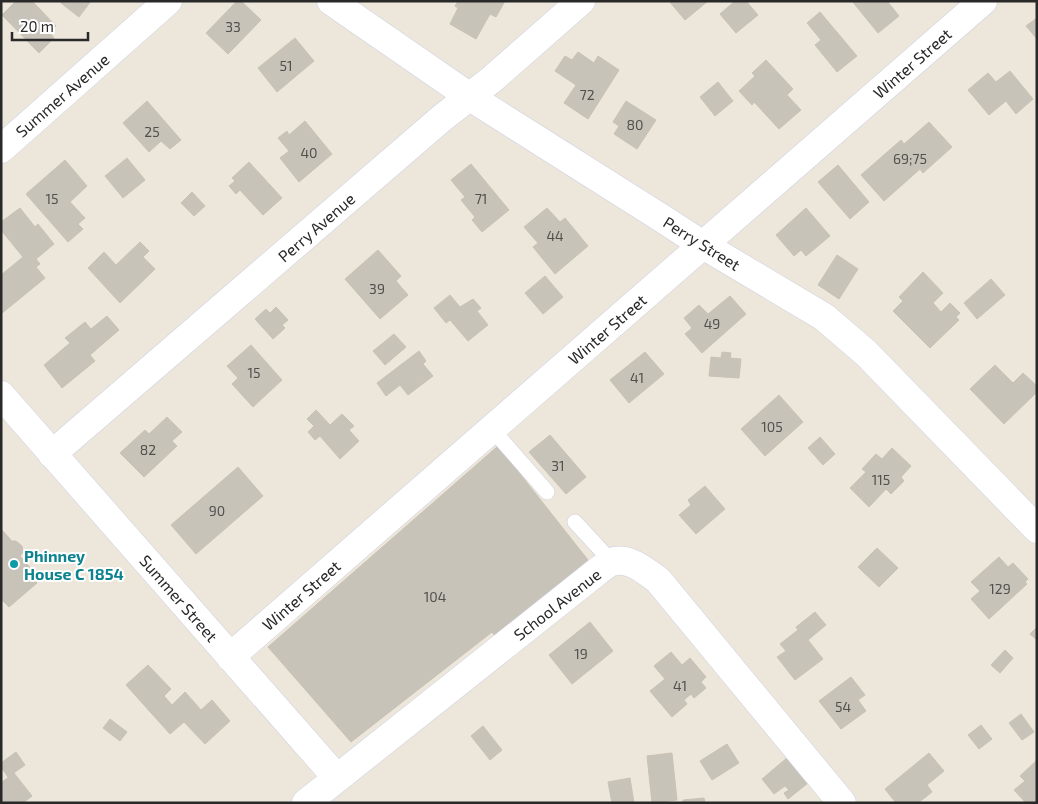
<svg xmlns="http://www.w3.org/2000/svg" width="1038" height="804" font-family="'Exo 2',sans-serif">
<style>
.building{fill:#c8c3b9;stroke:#c8c2b3}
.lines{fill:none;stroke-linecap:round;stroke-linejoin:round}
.lane-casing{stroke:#cfd1e3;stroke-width:16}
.street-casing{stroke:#cfd1e3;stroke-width:29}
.lane{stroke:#fff;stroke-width:15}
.street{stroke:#fff;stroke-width:28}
.culture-dot{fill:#0f9aa8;stroke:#fff;stroke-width:2}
.labels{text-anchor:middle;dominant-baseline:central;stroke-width:4;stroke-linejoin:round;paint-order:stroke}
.number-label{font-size:14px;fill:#51504d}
.street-label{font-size:16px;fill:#292929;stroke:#fff}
.culture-label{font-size:16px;font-weight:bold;fill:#0d838f;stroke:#fff;text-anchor:start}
</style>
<rect width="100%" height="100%" fill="#ede6da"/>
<path class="building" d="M16 1H32L56 26 49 32 54 38 39 53 2 15Z
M62 1H91L79 17 61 3Z
M237 1H241L261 20 228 54 206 33Z
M458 1H505L496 17 490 14 476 39 450 24 458 8 455 6Z
M669 1H708L685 20Z
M735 1H746L758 15 736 33 720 14Z
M852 1H887L899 16 878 33Z
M820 12 857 56 837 72 815 45 821 40 807 23Z
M1037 18V39L1026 26Z
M295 38 314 61 277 92 258 68Z
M578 52 594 63 598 56 619 70 588 119 564 103 576 85 555 71 565 56 572 60Z
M766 60 793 89 787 95 801 110 779 129 754 102 752 105 739 91 755 76 752 73Z
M1010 71 1033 99 1016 114 1006 101 989 115 968 90 988 73 996 82Z
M718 82 733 101 715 116 700 97Z
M147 101 181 140 170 149 161 141 149 152 123 123Z
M626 101 656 120 637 149 614 134 619 126 613 122Z
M305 121 332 154 299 182 280 158 289 151 278 138 287 131 289 135Z
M929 122 952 147 923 173 920 169 884 201 861 175 901 140 904 144Z
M127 158 145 180 123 198 105 176Z
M65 160 87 186 70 202 85 218 78 224 83 229 68 242 26 194Z
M249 162 282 198 263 215 240 190 236 194 229 186 235 181 232 178Z
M471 164 509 210 482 232 472 220 475 217 461 200 465 197 451 180Z
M838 165 869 202 850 219 818 182Z
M192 192 205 206 194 216 181 203Z
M20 208 35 227 38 224 54 244 36 259 40 264 36 267 45 278 1 314V275L23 257 1 230V222Z
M547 208 560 222 565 218 588 246 555 274 533 247 538 243 524 227Z
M806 208 830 236 806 256 801 250 794 256 776 235Z
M140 242 149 251 143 257 155 269 120 303 88 268 104 252 116 265Z
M378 250 401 276 396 281 408 295 380 319 345 279Z
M837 255 858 269 839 299 818 285Z
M923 272 943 293 933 303 941 312 950 303 960 313 956 317 959 320 930 348 893 311 903 301 899 297Z
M545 276 563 297 543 314 525 293Z
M991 279 1005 295 977 319 964 303Z
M450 295 460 307 473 299 481 308 477 311 488 325 468 341 450 320 446 323 434 308Z
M730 296 746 314 702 353 685 334 692 328 684 318 699 305 708 314Z
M276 307 288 320 282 325 285 328 273 339 255 319 266 309 270 313Z
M107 316 119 330 90 355 95 361 62 388 44 365 70 343 65 338 85 322 91 329Z
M394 334 406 347 385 365 373 351Z
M251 345 282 380 253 407 232 384 238 378 227 366Z
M419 351 426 361 423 364 433 376 408 395 400 385 386 396 377 383Z
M645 352 664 374 629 403 610 380Z
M722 352 731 353 730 358 741 359 739 378 709 376 711 357 721 358Z
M995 365 1013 383 1023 373 1037 386V392L1004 424 970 389Z
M779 395 803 422 765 456 741 429Z
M316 410 330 425 342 414 354 426 349 430 359 441 340 459 320 436 315 440 308 432 314 426 307 419Z
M167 417 182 432 172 441 177 446 144 477 120 453 145 430 149 434Z
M550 435 586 477 566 494 529 452Z
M820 437 835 454 823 465 808 448Z
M498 446 588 560 495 636 492 632 351 742 268 647Z
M892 448 911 466 901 477 904 481 891 494 886 489 869 507 850 488 866 472 862 469 876 454 882 459Z
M238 467 263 496 196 554 171 525Z
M705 486 725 509 696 534 679 515 691 505 688 500Z
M1 529 11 540 10 541H16L22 546 23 552 20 556 33 571 29 574 37 583 9 607 1 599Z
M877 548 898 568 879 587 858 567Z
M999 557 1008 567 1013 563 1028 579 1025 582 1027 584 989 619 971 599 980 591 971 582Z
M815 612 826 625 808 640 823 659 795 680 777 657 786 651 780 644 798 630 796 627Z
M590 622 613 651 572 684 549 655Z
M1037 627V640L1030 634Z
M1005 650 1013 658 1000 673 991 665Z
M671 652 682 665 690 658 706 677 701 682 706 688 694 698 691 694 684 700 687 704 672 717 650 691 665 679 654 666Z
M148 665 171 689 164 696 172 705 185 692 201 710 212 700 230 721 205 744 184 722 170 734 126 685Z
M851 677 865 695 858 700 866 711 841 729 819 701Z
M1021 714 1034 732 1022 740 1009 723Z
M110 719 127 732 120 741 103 728Z
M981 725 992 739 979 749 968 735Z
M483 726 502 750 490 760 471 736Z
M727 744 739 763 712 780 700 761Z
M16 752 25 765 8 777 1 767V763Z
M672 753 677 800 652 803 647 756Z
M929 753 944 771 927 785 932 792 918 803H896L885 789Z
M788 757 808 783 788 799 784 793 789 790 785 786 774 794 762 779Z
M1037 760V803H1026L1014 790 1025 781 1020 776Z
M14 773 32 796 23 803H1V783Z
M630 778 634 803H612L608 782Z
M704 798 705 803H683V800Z"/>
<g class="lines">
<g class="lane-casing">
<path id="lane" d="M492 429 547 492
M575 522 612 562"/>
</g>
<g class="street-casing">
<path id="street" d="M331 1 470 97 663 219 703 245 824 317 866 353 1037 529
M1 149 168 1
M1 395 337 778
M52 454 442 118 491 80 581 1
M230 657 983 1
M306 803 598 571C602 568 607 564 611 562 629 556 645 571 658 580L842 803"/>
</g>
<use href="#lane" class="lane"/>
<use href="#street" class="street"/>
</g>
<circle class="culture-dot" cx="14" cy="564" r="5"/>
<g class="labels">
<g class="number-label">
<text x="233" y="26">33</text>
<text x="286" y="65">51</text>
<text x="587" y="94">72</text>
<text x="635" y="124">80</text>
<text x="152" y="131">25</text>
<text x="309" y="152">40</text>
<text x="910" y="158">69;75</text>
<text x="52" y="198">15</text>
<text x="481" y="198">71</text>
<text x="555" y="235">44</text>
<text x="377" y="288">39</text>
<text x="712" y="323">49</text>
<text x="254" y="372">15</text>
<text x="637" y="377">41</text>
<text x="772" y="426">105</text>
<text x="148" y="449">82</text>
<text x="558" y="465">31</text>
<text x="881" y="479">115</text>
<text x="217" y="510">90</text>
<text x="1000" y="588">129</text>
<text x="435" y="596">104</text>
<text x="581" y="653">19</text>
<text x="680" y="685">41</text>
<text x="843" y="706">54</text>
</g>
<g class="street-label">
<text transform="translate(912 63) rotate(-41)">Winter Street</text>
<text transform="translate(62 95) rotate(-41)">Summer Avenue</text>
<text transform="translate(316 227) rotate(-41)">Perry Avenue</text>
<text transform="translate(702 243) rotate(32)">Perry Street</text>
<text transform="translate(607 329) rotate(-41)">Winter Street</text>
<text transform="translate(301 595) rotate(-41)">Winter Street</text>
<text transform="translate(179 598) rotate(49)">Summer Street</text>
<text transform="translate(557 604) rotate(-38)">School Avenue</text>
</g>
<g class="culture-label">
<text x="24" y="555">Phinney<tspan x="24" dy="18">House C 1854</tspan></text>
</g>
</g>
<rect width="1038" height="804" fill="none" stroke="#292929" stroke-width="5"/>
<path d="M12 32v8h76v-8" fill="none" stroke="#292929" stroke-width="2.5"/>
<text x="20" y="32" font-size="15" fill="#292929" stroke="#ffffff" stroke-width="4" paint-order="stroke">20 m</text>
</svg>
